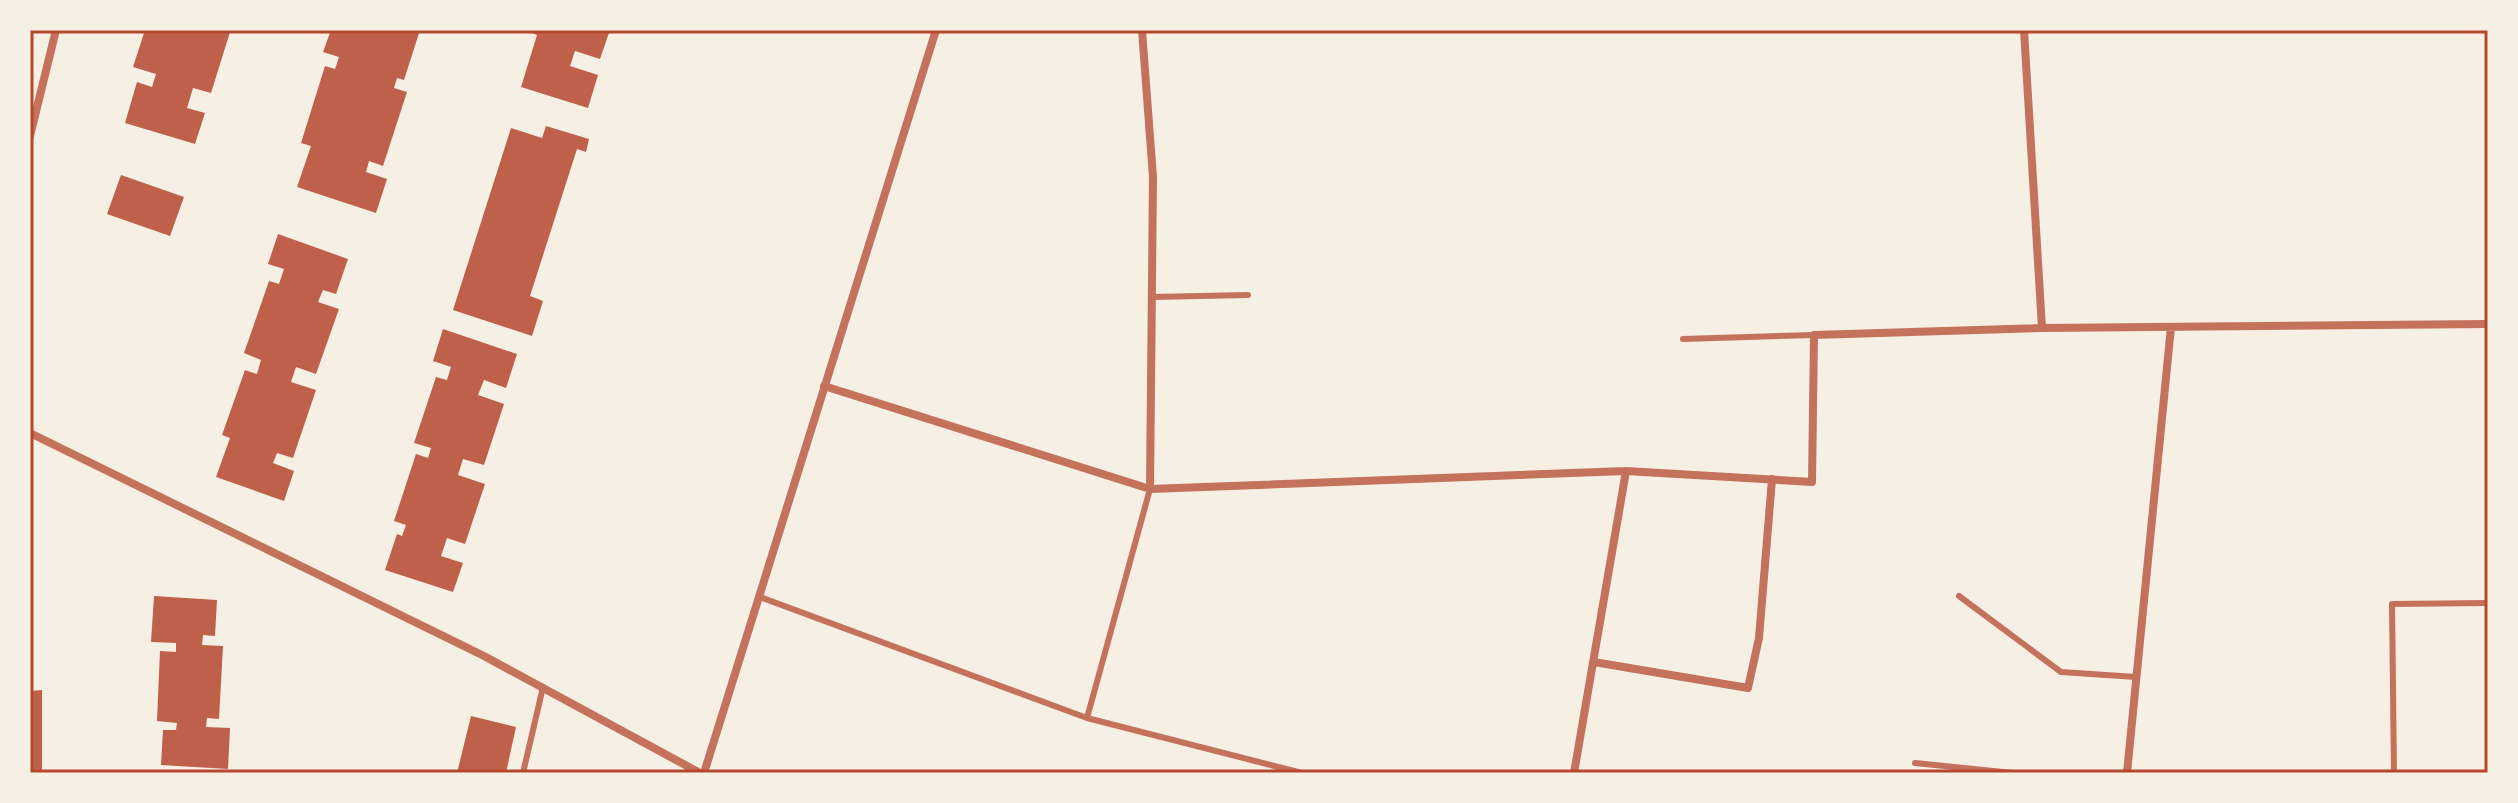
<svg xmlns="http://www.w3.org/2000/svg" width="2518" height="803" font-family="Ubuntu,sans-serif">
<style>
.building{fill:#bf614a}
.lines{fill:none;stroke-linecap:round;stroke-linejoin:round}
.service{stroke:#c5725c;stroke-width:6}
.minor{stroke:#c5725c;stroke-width:8}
.neatline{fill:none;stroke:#b5482f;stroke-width:3}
</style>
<rect width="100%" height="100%" fill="#f6efe4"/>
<path class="building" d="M145 30 230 32 211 93 193 88 187 108 205 113 195 144 125 123 137 82 152 87 156 74 133 67Z
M331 30H420L404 80 397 78 394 88 407 92 383 166 369 161 366 172 387 179 376 213 297 187 311 146 301 143 325 66 335 69 339 57 323 52Z
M533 30H610L600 59 575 51 570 66 598 75 588 108 521 87 537 35 532 33Z
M546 126 589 139 586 152 577 149 530 296 543 301 532 336 453 310 511 128 542 138Z
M121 175 184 197 170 236 107 214Z
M278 234 348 259 336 294 323 290 318 302 339 309 316 374 296 367 291 382 316 390 293 458 277 453 273 463 294 471 284 501 216 477 230 438 222 435 245 370 257 374 261 360 244 353 269 281 279 284 284 269 268 264Z
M443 329 517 354 506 388 484 380 478 395 504 404 484 465 463 459 458 475 485 484 465 544 447 538 441 556 463 563 453 592 385 570 397 534 402 536 406 525 394 521 416 454 428 458 431 448 414 443 436 377 447 380 451 367 433 361Z
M154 596 217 600 215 636 203 635 202 645 223 646 219 719 207 718 206 727 230 728 228 769 161 765 163 730H176L177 723 157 721 160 651 176 652V643L151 642Z
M42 690V773H30V691Z
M471 716 516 727 506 773H457Z"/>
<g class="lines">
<path class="service" d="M1152 297 1248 295
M1683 339 1814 335
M1959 596 2061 672 2136 677
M760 597 1087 718 1302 773
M1087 718 1150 489
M1915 763 2013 773
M523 773 543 687
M2394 773 2392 604 2488 603"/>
<path class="minor" d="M1142 30 1153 177 1150 489
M2024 30 2042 328
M30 136 56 30
M824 386 1150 489 1626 471 1812 482 1814 335 2042 328 2488 324
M30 433 484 656 700 773
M1594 662 1748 688 1759 638 1772 479
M704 773 936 30
M1574 773 1626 471
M2127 773 2171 327"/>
</g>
<rect width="2518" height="803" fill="none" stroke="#f6efe4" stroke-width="64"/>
<rect x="32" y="32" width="2454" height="739" class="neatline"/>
</svg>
